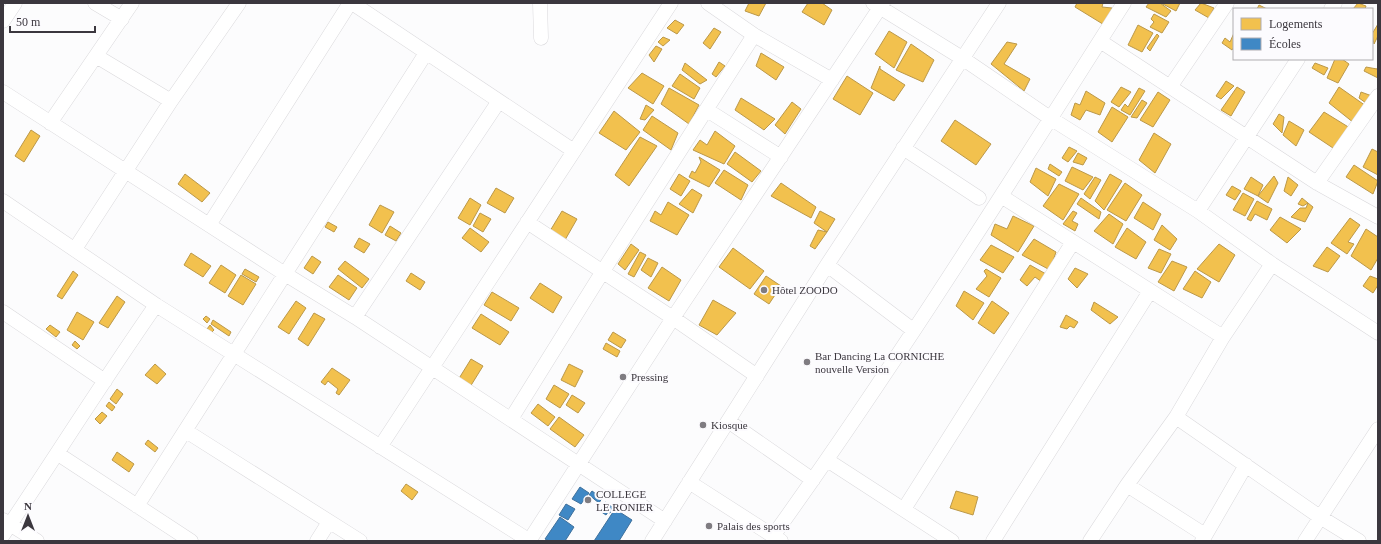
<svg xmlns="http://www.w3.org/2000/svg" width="1381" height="544" font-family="'Times New Roman',serif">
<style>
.homes{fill:#f2c14e;stroke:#bb9849}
.schools{fill:#3f88c5;stroke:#3e709c}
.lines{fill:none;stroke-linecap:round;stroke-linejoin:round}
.minor-casing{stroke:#dad9dc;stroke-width:15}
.minor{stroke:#fff;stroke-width:14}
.poi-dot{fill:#7f7c81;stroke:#fcfbfe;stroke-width:1.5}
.labels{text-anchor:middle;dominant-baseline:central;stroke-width:4;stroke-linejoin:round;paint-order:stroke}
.poi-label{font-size:11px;fill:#3b373e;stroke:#fcfbfe;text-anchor:start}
</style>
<rect width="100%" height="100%" fill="#fcfcfd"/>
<path class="homes" d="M749 3H766L759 16 745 11Z
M808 3H822L832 10 824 25 802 12Z
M1077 3H1103L1102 7 1112 8 1106 26 1075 7Z
M1149 3H1160L1171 11 1166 17 1146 7Z
M1161 3H1180L1176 11Z
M1201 3 1214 8 1209 18 1195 10Z
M1358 3 1366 6 1365 9H1353Z
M1259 5 1267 9H1257Z
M1154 14 1169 22 1162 33 1150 27 1154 22 1151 19Z
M675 20 684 25 677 34 667 28Z
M1378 24V36L1374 44 1372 34Z
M1138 25 1153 33 1142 52 1128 45Z
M714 28 721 32 710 49 703 43Z
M889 31 907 42 894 68 875 54Z
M1234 33V47L1232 50 1222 43 1225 38 1230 42Z
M1157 34 1159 36 1150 51 1147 48Z
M663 37 670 40 663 46 658 42Z
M1007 42 1017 44 1004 64 1030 79 1024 91 991 64Z
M911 44 934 60 923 82 896 70Z
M656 46 662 49 654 62 649 55Z
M761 53 784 67 776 80 756 66Z
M1335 59H1342L1349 64 1338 83 1327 78Z
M719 62 725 66 716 77 712 74Z
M685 63 707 80 700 84 682 70Z
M1315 63 1328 68 1324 75 1312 68Z
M880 66V69L905 85 894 101 871 88Z
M1378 66V78L1364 71 1366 67 1377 69Z
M642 73 664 86 653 104 628 88Z
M680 74 700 88 694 99 672 86Z
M847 76 873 93 860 115 833 99Z
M1226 81 1234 86 1221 99 1216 96Z
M1121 87 1131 92 1119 107 1111 102Z
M1237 87 1245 92 1231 116 1221 110Z
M1339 87 1366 106 1354 123 1329 103Z
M669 88 699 105 689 124 661 104Z
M1139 88 1145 91 1130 115 1121 110 1125 104 1128 107Z
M1086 91 1105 103 1100 115 1086 110 1080 120 1071 115 1075 103 1080 105Z
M1158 92 1170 100 1153 127 1140 120Z
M1361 92 1372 96 1366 103 1359 98Z
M741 98 775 119 764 130 735 110Z
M1142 100 1147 103 1137 118 1131 117Z
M792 102 801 109 785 134 775 125Z
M646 105 654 110 645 120 640 119Z
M1112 107 1128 117 1112 142 1098 132Z
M614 111 640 132 626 150 599 133Z
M1324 112 1350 128 1336 150 1309 132Z
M1279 114 1284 117 1282 133 1273 124Z
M652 116 678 133 671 150 643 130Z
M955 120 991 144 976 165 941 141Z
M1289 121 1304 130 1296 146 1283 135Z
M31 130 40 136 24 162 15 156Z
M715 131 735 146 724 164 693 150 700 140 707 145Z
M1154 133 1171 144 1155 173 1139 160Z
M640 137 657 146 629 186 615 175Z
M1069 147 1077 151 1068 162 1062 158Z
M1372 149 1378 152V175L1363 167Z
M735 152 761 171 752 182 727 164Z
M1078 153 1087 158 1083 165 1073 162Z
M699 157 720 170 709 187 689 177 692 171 695 173 701 162Z
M1050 164 1062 172 1059 176 1048 169Z
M1354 165 1378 181 1373 194 1346 177Z
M1072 167 1093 177 1083 190 1065 181Z
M1036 168 1056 179 1048 196 1030 182Z
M724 170 748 185 741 200 715 183Z
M185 174 210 193 202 202 178 184Z
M679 174 690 181 681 196 670 189Z
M1110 174 1122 181 1104 210 1095 201Z
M1274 176 1278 183 1268 203 1258 196Z
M1095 177 1101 180 1090 199 1084 194Z
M1251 177 1263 185 1258 196 1244 189Z
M1288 177 1298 185 1291 196 1284 191Z
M781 183 816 207 811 218 771 196Z
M1125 183 1142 195 1126 221 1107 210Z
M1059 184 1079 194 1063 220 1043 206Z
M1232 186 1241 191 1235 200 1226 195Z
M496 188 514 198 505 213 487 203Z
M692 189 702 195 693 213 679 204Z
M1243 193 1254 199 1245 216 1233 210Z
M470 198 481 205 470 225 458 218Z
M1081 198 1101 212 1099 219 1077 204Z
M1302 198 1308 203 1303 206 1298 204Z
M1257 201 1272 209 1267 220 1255 214 1251 221 1247 219Z
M668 202 689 215 677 235 650 221 655 211 661 215Z
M1143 202 1161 214 1153 230 1134 218Z
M1308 203 1313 207 1305 222 1291 217 1300 208H1306Z
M380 205 394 212 382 233 369 225Z
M562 211 577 219 565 240 550 231Z
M820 211 835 219 827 232 814 223Z
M1073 211 1077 213 1072 221 1078 224 1075 231 1063 224Z
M480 213 491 219 483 232 473 226Z
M1109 214 1123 224 1113 244 1094 231Z
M1013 216 1034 226 1018 252 991 235 995 224 1007 229Z
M1280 217 1301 229 1287 243 1270 230Z
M1350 218 1360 225 1348 242 1354 244 1347 254 1331 243Z
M328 222 337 227 334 232 325 227Z
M1162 225 1177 239 1170 250 1154 240Z
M390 226 401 233 396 241 385 235Z
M470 228 489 242 481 252 462 238Z
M1127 228 1146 242 1136 259 1115 247Z
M1366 229 1378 237V258L1371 270 1351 256Z
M818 230 827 232 815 249 810 246Z
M359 238 370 244 364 253 354 247Z
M1034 239 1056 252 1050 270 1022 255Z
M631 244 639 250 625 270 618 264Z
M1219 244 1235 255 1219 282 1197 269Z
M991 245 1014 257 1003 273 980 260Z
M1327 247 1340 256 1328 272 1313 266Z
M733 248 764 271 750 289 719 267Z
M1159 249 1171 254 1161 273 1148 268Z
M640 252 646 255 634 277 628 274Z
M191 253 211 266 203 277 184 265Z
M312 256 321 262 313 274 304 268Z
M648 258 658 263 651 277 641 270Z
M345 261 369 279 362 288 338 269Z
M1172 261 1187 267 1174 291 1158 282Z
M221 265 236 275 225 293 209 283Z
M1030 265 1046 274 1042 282 1035 277 1027 286 1020 280Z
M662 267 681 280 669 301 648 288Z
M1075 268 1088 274 1077 288 1068 279Z
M245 269 259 277 256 282 242 274Z
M986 269 1001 278 989 297 976 289 987 276 984 271Z
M73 271 78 275 62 299 57 296Z
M1195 271 1211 282 1202 298 1183 289Z
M411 273 425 282 420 290 406 281Z
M241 275 256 284 243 305 228 296Z
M338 275 357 288 349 300 329 287Z
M766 276 781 286 769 304 754 294Z
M1370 276 1378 279V285L1373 293 1363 286Z
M540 283 562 297 553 313 530 298Z
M964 291 984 303 973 320 956 306Z
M492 292 519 308 511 321 484 305Z
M117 296 125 302 108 328 99 323Z
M713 300 736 313 717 335 699 325Z
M296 301 306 308 289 334 278 327Z
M992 301 1009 313 994 334 978 323Z
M1094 302 1118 317 1110 324 1091 310Z
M77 312 94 322 83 340 67 330Z
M314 313 325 319 308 346 298 339Z
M481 314 509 332 500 345 472 328Z
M1066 315 1078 322 1074 328 1070 326 1067 329 1060 327Z
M206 316 210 319 207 323 203 319Z
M213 320 231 332 229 336 211 324Z
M50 325 60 332 56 337 46 329Z
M210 325 214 330 211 333 207 329Z
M613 332 626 340 621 348 608 340Z
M75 341 80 346 77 349 72 345Z
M606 343 620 351 617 357 603 349Z
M471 359 483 366 470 387 458 380Z
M155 364 166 374 157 384 145 375Z
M569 364 583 371 575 387 561 380Z
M332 368 350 380 339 395 336 393 338 389 328 381 325 385 321 382Z
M554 385 569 394 560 408 546 399Z
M117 389 123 394 116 404 110 399Z
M572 395 585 403 578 413 566 405Z
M109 402 115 407 112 411 106 406Z
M538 404 555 417 548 426 531 413Z
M102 412 107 416 100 424 95 419Z
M559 417 584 435 575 447 550 429Z
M148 440 158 448 155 452 145 444Z
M117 452 134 464 129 472 112 460Z
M406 484 418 492 412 500 401 491Z
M956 491 978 497 973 515 950 508Z"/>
<path class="schools" d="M580 487 589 493 581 504 572 499Z
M592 491 602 498 599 503 589 495Z
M605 502 614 508 610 513 608 512 606 515 600 511Z
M566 504 575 509 568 520 559 515Z
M615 509 632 520 619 541H594Z
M560 517 574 527 565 541H549L545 539Z"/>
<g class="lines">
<g class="minor-casing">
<path id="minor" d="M95 3 122 19
M352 3 574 151
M540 3 541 38
M708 3 754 35 832 80
M873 3 962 58 1050 118 1198 211 1272 264 1378 333
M1331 9 1335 3
M3 21 15 3
M1100 41 1317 183 1378 217
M96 56 171 101
M1170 87 1227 3
M3 92 285 274 355 317 665 521
M707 110 781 157
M50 123 132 3
M903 148 979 198
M1317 183 1378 96
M1001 196 1223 337
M3 201 156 305 530 541
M1198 211 1298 59
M527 222 673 318 757 376
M209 225 350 3
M75 249 171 101 239 3
M827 265 913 330
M3 312 105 381
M355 317 499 101
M1176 417 1320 517 1359 541
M511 419 603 271 754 35
M728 421 813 480
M186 431 360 541
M380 447 671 3
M58 454 191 541
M827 460 952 541
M689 482 781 541
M1127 485 1205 535
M137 506 426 53
M904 509 1073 242
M3 520 37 541
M3 535C54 459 103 381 156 305
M773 536C897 363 1010 182 1124 3
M317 541 329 522
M529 541 673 318 883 3
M652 541 827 265 999 3
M993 541 1150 291
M1090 541 1127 485 1176 417 1223 337 1272 264
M1202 541 1246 465
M1305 541 1378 429"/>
</g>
<use href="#minor" class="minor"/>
</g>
<g class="poi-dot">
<circle cx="764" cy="290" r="4"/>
<circle cx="807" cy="362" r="4"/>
<circle cx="623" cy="377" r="4"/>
<circle cx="703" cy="425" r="4"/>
<circle cx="588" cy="500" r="4"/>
<circle cx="709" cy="526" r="4"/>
</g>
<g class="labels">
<g class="poi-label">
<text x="772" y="290">Hôtel ZOODO</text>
<text x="815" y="356">Bar Dancing La CORNICHE<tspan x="815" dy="13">nouvelle Version</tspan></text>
<text x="631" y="377">Pressing</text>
<text x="711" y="425">Kiosque</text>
<text x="596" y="494">COLLEGE<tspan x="596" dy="13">LE RONIER</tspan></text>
<text x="717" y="526">Palais des sports</text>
</g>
</g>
<rect width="1381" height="544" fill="none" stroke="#3b373e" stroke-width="8"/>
<rect x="1233" y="8" width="140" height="52" fill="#fcfbfe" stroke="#afadb1"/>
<rect x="1241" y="18" width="20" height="12" fill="#f2c14e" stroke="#afadb1"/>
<text x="1269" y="28" font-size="12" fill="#3b373e">Logements</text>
<rect x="1241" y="38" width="20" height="12" fill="#3f88c5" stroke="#afadb1"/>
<text x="1269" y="48" font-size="12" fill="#3b373e">Écoles</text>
<g transform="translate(28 516)" stroke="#fcfbfe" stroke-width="3" paint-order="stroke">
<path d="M0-3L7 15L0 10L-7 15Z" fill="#3b373e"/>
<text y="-6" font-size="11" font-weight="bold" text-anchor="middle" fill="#3b373e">N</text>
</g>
<path d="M10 26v6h85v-6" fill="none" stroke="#3b373e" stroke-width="2"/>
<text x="16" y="26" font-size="12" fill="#3b373e" stroke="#fcfbfe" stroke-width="3" paint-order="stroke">50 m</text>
</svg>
